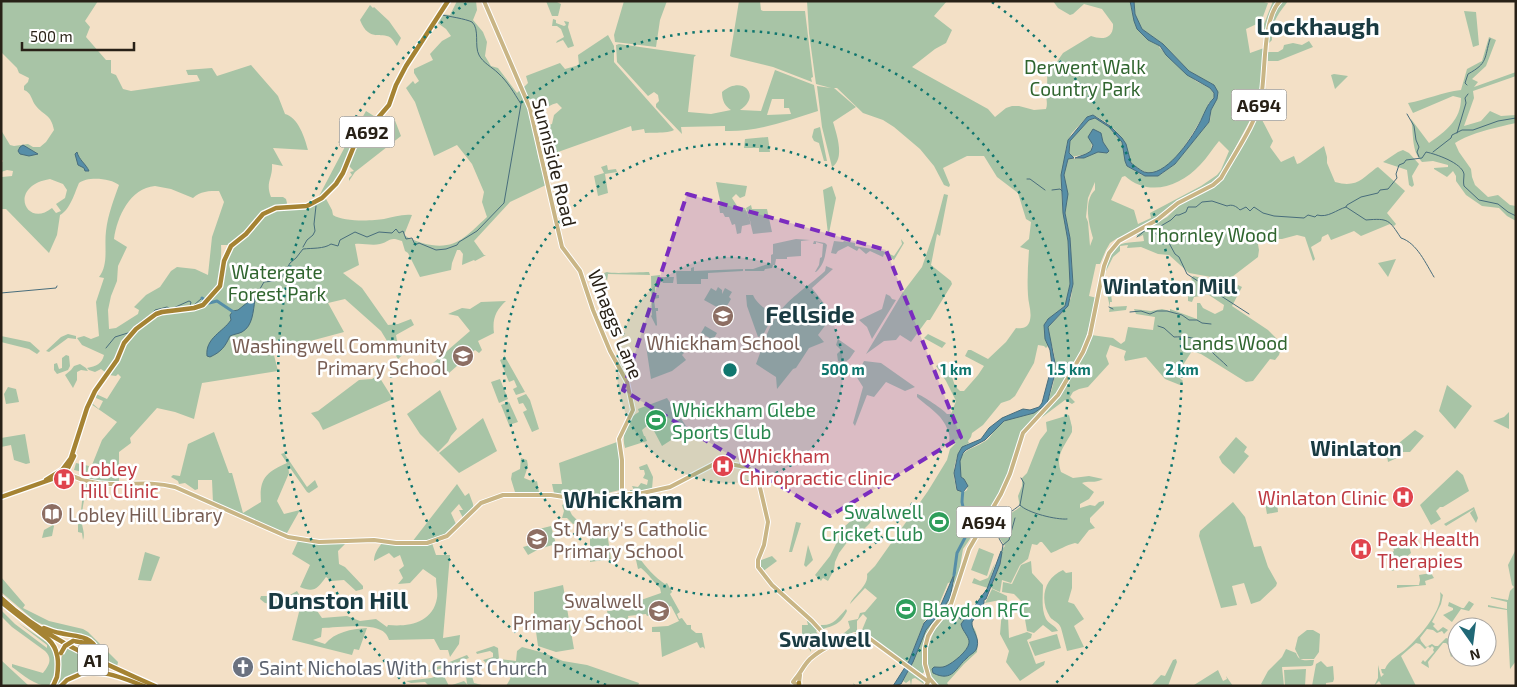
<svg xmlns="http://www.w3.org/2000/svg" width="1517" height="687" font-family="'Exo 2',sans-serif">
<style>
.green{fill:#a8c4a6;fill-rule:evenodd}
.water{fill:#568ea8;stroke:#486d7c}
.lines{fill:none;stroke-linecap:round;stroke-linejoin:round}
.stream{stroke:#486d7c;stroke-width:1}
.river{stroke:#568ea8;stroke-width:3}
.major-casing{stroke:#fff;stroke-width:6}
.highway-casing{stroke:#fff;stroke-width:7}
.major{stroke:#c9b585;stroke-width:4}
.highway{stroke:#a58333;stroke-width:4.5}
.highway-bridge-casing{stroke:#fff;stroke-width:7;stroke-linecap:butt}
.highway-bridge{stroke:#a58333;stroke-width:4.5}
.marked{fill:#7b2cbf;fill-opacity:0.2;stroke:#7b2cbf;stroke-width:4;stroke-dasharray:10 6;stroke-linejoin:round}
.ring{fill:none;stroke:#0f766e;stroke-width:2.5;stroke-dasharray:2.5 5}
.labels{text-anchor:middle;dominant-baseline:central;stroke-width:5;stroke-linejoin:round;paint-order:stroke}
.shield{fill:#fff;stroke:#68645d;stroke-width:1}
.shield-label{font-size:18px;font-weight:bold;fill:#282117}
.park-label{font-size:19px;fill:#30652f;stroke:#fff}
.street-label{font-size:19px;fill:#282117;stroke:#fff}
.education-label{font-size:19px;fill:#785e54;stroke:#fff;text-anchor:end}
.leisure-label{font-size:19px;fill:#27864d;stroke:#fff;text-anchor:start}
.health-label{font-size:19px;fill:#be3a42;stroke:#fff;text-anchor:start}
.worship-label{font-size:19px;fill:#5b616d;stroke:#fff;text-anchor:start}
.quarter-label{font-size:21px;font-weight:bold;fill:#1a3b42;stroke:#fff}
.district-label{font-size:24px;font-weight:bold;fill:#1a3b42;stroke:#fff}
.centre{fill:#0f766e;stroke:#fff;stroke-width:2.5}
.ring-label{font-size:15px;text-anchor:middle;font-weight:bold;fill:#0f766e;stroke:#fff;stroke-width:5;stroke-linejoin:round;paint-order:stroke}
</style>
<rect width="100%" height="100%" fill="#f3e0c6"/>
<path class="green" d="M1 1H98L85 21 90 27 86 37 106 60H111V73L116 75 123 89 131 91 200 81 197 75H188L186 70 212 68 217 76 251 65 278 96 285 114C298 117 305 138 308 150L273 148 283 166 272 164C273 179 265 182 271 197H283L286 199 287 203 286 207 268 208 258 216 245 233 229 245H221C222 259 219 271 219 284L226 259 230 251 235 245 250 233 264 216 274 210 302 208 325 197 332 210 333 215C343 222 372 221 384 219 394 217 402 214 412 215L404 235C410 239 416 241 422 243 455 252 465 237 487 217L482 202 484 192 472 164 457 145 434 156 415 102 406 88 413 81 415 84 419 81 414 73V69L433 60 430 54 442 41 451 36 446 29 435 21 440 14 450 15 457 1H476L477 10 473 20 483 32 487 42 485 56 491 66 498 68 517 93 521 89 531 116 538 156 546 185 510 202 474 241 484 255H486L475 261 474 260 462 265 463 254 460 250H457L452 263 451 270 420 277 408 253 405 251 402 241C389 236 391 241 380 244 372 246 363 243 355 244L359 265 343 273 362 288 388 325 398 324 411 319 414 325 396 335 397 341 409 349 398 359 381 331 345 299 328 303 344 332 273 351 278 371 202 383 194 419 175 412 157 408 130 438 131 443 119 452V482H95L86 480 102 440 117 422 91 404 94 400 93 404 99 409 103 401 96 398V394L107 399 121 377 118 374 116 376 109 375 101 369 95 372 89 370 87 368C96 366 102 364 104 355L82 345 77 338 84 336 91 339 99 336 96 302 104 278 99 277C109 264 104 247 106 231 108 214 114 199 119 185 111 178 87 176 79 183 75 192 70 210 60 215L57 235 49 253 6 209H1L2 177 12 176 13 171 7 170 1 172V163L3 161 1 159V130L10 145 14 146 28 144 33 147H40L46 142 54 130C51 114 44 116 36 106 31 100 32 93 24 90V86L28 82 29 78 19 73 17 68 1 52ZM50 179 63 184 67 190 65 198 56 204 61 211 56 213 52 208C26 229 7 186 50 179ZM155 186 171 189 193 198C200 191 209 191 219 191L224 202 212 237 208 275 195 269 177 267 171 271 160 287 146 295 134 307 139 310 138 314 116 328 109 329 108 310 111 296 117 281 118 266 127 247 114 239C117 217 130 188 155 186Z
M546 1H555L561 4 558 16H552Z
M624 1H667L660 20 656 47 615 42 614 35Z
M739 1H760L761 10 763 11H805L813 77 811 78 812 82 773 67 732 57 730 56Z
M807 1H947L934 16 952 30 946 43 935 49 912 67 988 109 995 117 1006 108 1012 106H1019L1034 110 1046 109C1048 103 1046 99 1046 93 1046 86 1048 82 1047 76L1063 53 1091 36C1102 40 1114 39 1113 24L1102 9 1084 4 1073 14 1070 15 1058 8 1053 1H1130C1132 20 1141 38 1160 46L1159 47 1179 67 1196 81 1210 88 1215 95 1214 98 1208 104V108C1197 124 1168 187 1141 170 1137 168 1130 164 1129 160 1123 137 1116 126 1093 115L1087 117 1072 133 1068 140 1066 148 1064 166 1061 175 1062 204 1068 241 1070 284 1065 306 1046 321 1044 332 1048 346 1046 348 1044 346 1038 345 1034 363 1015 396 1010 400 1001 403 983 425 972 433 971 437 968 441 969 443C958 448 953 466 954 478 955 482 956 486 956 490L962 491 961 503 967 527 969 526 963 502 964 492 967 490 968 486 964 479 961 477C953 447 972 452 988 439 993 434 996 426 1003 422 1018 413 1037 418 1047 402 1055 386 1057 366 1053 349 1051 342 1048 334 1048 327L1063 312 1071 298 1073 284 1070 238 1065 213 1067 196 1064 175 1068 159 1084 158 1098 152 1109 151 1103 142 1101 133 1092 143 1091 151 1086 154 1072 157 1069 153 1070 141 1089 120 1095 118 1109 127 1122 142 1127 166 1142 175 1149 176 1160 175 1175 164 1210 121 1211 110 1218 96 1214 85 1189 71 1163 44 1142 29 1135 14 1134 1H1260L1268 3 1261 22 1246 29 1250 53 1264 48V24L1273 1H1288C1277 16 1272 21 1272 40L1265 47 1259 101 1256 109 1219 178 1209 185 1182 198 1160 217 1139 229 1116 239 1110 243 1106 250 1100 264H1096L1089 296 1097 298 1082 352 1056 396 1027 425 1021 434 1008 474 995 503 963 549 958 579 949 604 944 612 930 627 931 628 927 635 925 671 922 674 911 666 926 630 945 607 950 598 954 582 948 583 940 602 924 622 908 664 862 630 867 618 863 614 857 621V632H853C849 637 843 638 837 639L850 628 848 621 858 619 860 613 865 612 877 598 865 588 850 604C854 594 869 586 867 574L875 566 928 491 947 460 950 449 956 443 949 446C949 442 950 438 949 434 944 415 930 409 917 397V394C922 395 944 410 947 414H951L956 401 946 381 936 366 940 364 946 370 950 371 955 386 960 391H964L978 375 984 366 965 356 968 350H971L988 359 1006 342 1016 328C1020 329 1027 328 1029 323 1033 314 1028 303 1028 295 1027 280 1028 265 1029 250L1020 247 1029 239 1031 222 1026 219 1018 193 997 177 984 156H967L943 168 950 185 949 187 944 185 934 166 920 149 894 127 883 120 863 113 837 88H834L856 107 833 122C837 135 845 159 832 167L822 127 817 86 831 88 816 84 809 33ZM1219 141 1229 151 1221 170 1217 175 1201 186 1150 213 1151 218 1138 224 1134 210 1111 200 1122 177 1125 176C1148 197 1180 187 1200 165 1207 158 1212 149 1219 141ZM1095 182V190C1083 201 1089 225 1093 238L1090 246 1088 222 1086 217 1088 198Z
M370 5 373 8 374 7 389 21 401 38 397 46C395 44 394 41 392 39 384 30 369 44 360 20Z
M1464 11 1476 12 1479 45 1473 47Z
M553 19 556 20V23L564 26 566 25 564 21 569 22 568 27 574 46 568 48 563 40 556 43 557 41 564 37 561 29 557 26H552Z
M608 35 614 46V62L674 130C666 134 654 132 645 133L644 129 632 131 631 126 558 152 555 153 553 147 546 148 548 154 542 156 535 125 539 120 545 126 552 124 554 115 562 108 557 103C545 106 541 113 535 124L531 106 523 88 528 83 526 76 560 63 565 69 579 65 578 55Z
M1489 37 1496 40 1486 66 1472 79 1478 82 1474 87 1516 72V76L1473 91 1474 98 1464 126 1481 121 1490 111 1501 116 1516 115V123C1498 127 1470 133 1455 143L1459 152 1471 169 1472 177 1475 185 1488 197 1498 195 1510 205 1516 206V221L1507 216 1499 208 1482 206 1466 195 1456 181V176L1453 171 1447 177 1434 169V168L1448 167V165L1433 161 1422 162C1411 151 1414 134 1411 119L1429 143C1446 131 1461 120 1461 98L1453 96 1413 113 1408 103C1426 100 1442 92 1461 90L1467 69 1482 61Z
M1309 41 1313 47 1278 61H1268V52H1278L1283 49 1284 45 1293 43 1302 45Z
M619 44 696 55 694 57 688 112 711 114 731 110C725 106 722 101 722 92 743 74 762 96 740 110L761 111 775 70 814 85 818 111C787 121 757 132 725 131V126L681 127 682 134 656 107V104L659 101 658 95 654 92 648 96 617 62 616 45ZM772 99H784V108H789L791 114 767 115Z
M1334 74 1348 76 1335 89 1331 75Z
M1266 88 1272 109 1261 111Z
M366 111 377 118C369 127 359 135 353 144 342 163 340 188 318 198L348 141H349Z
M1259 114 1273 141 1270 147 1281 162 1294 156 1297 164 1300 163 1324 146 1327 157V163L1335 182C1356 188 1362 179 1376 168L1378 167 1405 191 1387 213 1396 224 1394 226 1390 224 1361 236 1354 231 1331 240 1328 234 1322 237 1321 241 1311 247 1315 259 1313 261 1305 237 1297 235 1282 239H1257L1259 250 1258 257 1228 280 1189 273 1169 255 1158 254 1141 247 1127 248 1128 245 1120 246V251L1113 257 1106 271H1105C1105 266 1107 265 1109 260 1119 239 1123 244 1144 241L1143 235 1139 237 1136 235 1167 217 1183 202 1219 184Z
M390 117 394 118 401 136 355 172 349 181V178L352 175 350 172 354 171 348 165 355 147 363 138 367 141 376 132 372 128 379 120 386 126 390 121Z
M820 127 827 161H824L819 143 814 141 812 137 814 129Z
M768 137 770 152H759V148H744L745 139Z
M1403 150 1409 153 1419 164 1412 176 1414 185 1412 187 1409 185 1407 170 1383 162 1398 152Z
M607 165 608 170 616 169 617 172 605 174 608 193 598 196 594 176 604 173 601 167Z
M716 182 747 186 745 196 740 198 736 194 732 198 739 209 745 208 749 217 746 208 751 205 752 209H767L772 232 753 234 749 217 751 224 742 226 741 233 737 234 735 224 732 225 729 217H725L723 213H720L719 206 721 205Z
M832 186 836 198 829 233 828 234 823 190Z
M944 194 948 195 940 236 937 234 931 265 951 281 952 284 930 320H927L911 342 900 335 896 340 884 341 866 354 903 292 922 267 934 232Z
M796 239 810 240 801 241V256L787 257V259H776L775 265H773L772 268 765 269 764 271H745V269H753L771 263V255L773 254V244Z
M901 239 904 243 894 260 884 254 883 257 870 251 866 254 859 248 857 251 848 246 838 251 836 254 831 253 834 241 843 242 844 241 855 243V246L883 251 894 256 902 244Z
M814 241 825 243 827 245C825 255 825 264 816 272H815L819 265 820 258 822 257 823 244 816 242V244H813Z
M1396 259 1388 277 1378 263Z
M826 266 833 269 812 288 833 315 818 335 824 342 809 348 796 368 793 369 777 389 776 377 756 364C762 349 766 333 774 320 786 299 808 287 825 271Z
M694 267V271L743 269V271L708 273V279H701V284H677L676 271H691V268Z
M607 272C613 274 640 272 649 272L650 275 608 274 607 281 604 273Z
M660 275V277H674L673 283H663L662 281 660 280V285H655V295H659V298L654 299 655 308H658V311H656L657 325 656 326 651 316 652 315 651 276Z
M1193 276 1235 285H1231V287L1236 290 1238 285 1242 287 1232 306 1268 330 1282 344 1279 355 1275 360 1270 359 1253 381 1246 382 1201 354 1192 351 1183 365 1174 373 1183 381 1180 385 1165 379 1146 357 1125 361 1124 357 1126 351 1110 345 1106 356 1109 364 1088 387 1079 389 1073 392 1070 397 1075 402 1072 404 1065 400 1041 418 1065 388 1081 360 1091 335 1113 338 1121 344 1125 341 1128 327 1153 330 1155 317 1136 314 1134 309 1151 311 1162 309 1170 311V309L1197 319V303H1200L1203 308 1215 314 1223 310 1224 305 1209 295 1202 294 1200 296 1194 297 1192 302 1188 301V283L1193 280 1191 279Z
M718 287 722 290V294L725 288 732 292 729 297 731 299 724 311 704 300 711 288 716 291Z
M1108 289 1111 294 1112 302H1110V307L1127 306 1126 310 1109 312 1110 307 1106 290Z
M886 294 890 296 892 299 896 300 872 339 867 327 859 320 882 309Z
M746 295H753C756 303 766 310 774 314L763 335 758 337 747 306Z
M506 301C496 310 492 319 494 333L478 341 482 350 479 353 475 350 449 373 433 363 470 331 458 316 448 314 462 308 470 309 481 302Z
M705 326 717 333 713 340 701 333Z
M68 334 76 336V339L68 338 49 352 46 351 61 337Z
M661 334C672 339 680 342 684 353L682 355 686 360 672 371 651 379 645 339Z
M928 334 946 343 942 348 924 338Z
M1 336 30 342 40 351 37 354 29 349 1 342Z
M838 339 855 351C850 358 847 365 838 361L837 354 841 350 836 345Z
M66 355 69 356 70 366 68 370 57 374 54 370V364L57 363 59 369 62 368V358Z
M504 355 525 392 516 395 513 389 517 387 514 380 509 382 500 360 504 358Z
M864 361 881 363 915 387 905 391 886 382 874 397 867 395 855 426 853 423 863 387 856 376Z
M80 364 86 368 88 371 81 370 77 372V380L73 388 65 375 71 370 74 366Z
M378 375 393 399 323 430 319 422 311 413 318 411 359 380 372 379Z
M500 379 508 399 499 403 491 382Z
M1447 385 1472 406 1455 429 1439 411Z
M8 387 16 389 19 402 6 404 4 394Z
M440 390 457 429 451 436 448 442 438 452 420 434 407 414Z
M526 394 530 400 539 429 532 432 523 412 527 410 523 403 519 404 517 398Z
M667 398 688 429 662 446 654 431 647 426 642 430 644 436H645L647 441 625 448C621 435 627 418 639 412L638 409Z
M509 402 518 422 509 425 501 405Z
M1509 412V429L1493 421 1504 417Z
M1069 415 1072 427V432C1064 447 1055 455 1061 472L1073 478 1089 476 1103 479C1094 484 1090 480 1082 483L1094 492 1089 499 1080 504V508L1090 505 1095 506 1099 502 1104 501V504L1090 518V522L1095 528 1089 530 1078 544 1075 543C1066 545 1059 550 1051 553L1042 542H1040L1037 545 1032 544 1028 559 1020 565 1011 583 1002 580 1000 592 991 588 1000 564 1002 549 1005 546 997 534C1002 516 1007 517 1020 507L1018 496 1022 486V478L1027 473 1040 440 1047 431 1046 422Z
M483 418 497 451 459 473 439 453Z
M1415 430 1424 436 1410 452H1403L1399 457 1388 462 1386 450 1394 447Z
M214 432 229 473H232L243 513 261 502C259 479 266 472 287 463L281 454 284 453 307 487 315 480 318 487 309 493 307 492 288 465 289 473 277 501 284 514 300 510 287 533 268 528 243 515 213 503 212 480H198V489L195 490 185 483 179 484 178 481 171 477 173 475 180 476 188 444Z
M25 434 30 463 26 464 14 460 11 445 1 447V438Z
M1236 437 1247 447 1244 452 1249 456 1234 474 1222 463 1219 457Z
M617 442 620 460V490L590 497H576L554 493 552 484H562L559 463Z
M521 458 527 460 528 466 524 478 534 482 537 481 539 492 544 493 543 495 515 492 511 479 512 473 520 469Z
M76 463 89 466 87 473 74 470Z
M647 464 653 477 652 489 637 493 630 492V490H634L632 486 638 487 641 483 647 485 648 480 643 478 645 474 644 470H640L639 467Z
M1457 470 1463 475 1469 491 1443 507H1440L1436 511 1441 519 1431 525 1420 505Z
M84 483 90 485C84 493 81 515 82 524 83 530 85 534 83 540L82 533 78 532V525L80 520Z
M457 484 465 496 469 493C475 510 476 504 463 518L459 510H463L459 504 451 513 456 524 446 534 428 541 412 542Z
M1233 502 1245 517 1254 547 1261 546 1268 567 1277 583 1276 586 1260 601 1251 604 1244 583 1232 586 1237 605 1221 608 1199 536 1200 531Z
M1277 502 1278 512 1267 514 1265 503Z
M566 503 572 515 577 520 576 523 573 524 567 518H562L564 511 562 505Z
M1474 507 1478 518 1476 523 1470 513 1474 509 1446 526 1444 524Z
M865 508 873 516 870 523 861 532 851 537 839 553 835 562 834 570 828 581 823 578 821 581 815 575 830 556 840 536 846 530 844 527Z
M796 522 801 523 792 552H789Z
M597 524H605L609 531 598 534 593 527Z
M53 525 54 526 52 536 42 538 44 530Z
M551 526 556 544 539 549 528 555 523 547 537 543 535 535 540 534 539 529Z
M607 532 611 559 590 562V537Z
M298 541 345 544 338 551 339 564 345 567 363 586V589L356 591 344 580 331 581 326 577C317 589 314 593 300 587L310 565 292 554Z
M1410 542 1411 544 1409 546 1411 553C1406 557 1403 559 1405 566L1392 571 1387 564 1393 559 1389 554 1394 551 1393 547 1399 543 1402 546Z
M382 543H432L436 555H450L443 638 460 635 459 644 450 657 448 650H440L434 639C419 639 404 640 389 640 388 637 387 635 385 633 374 622 337 628 322 628L321 637 313 640 325 644C335 632 351 629 367 628L359 650 354 649 352 655 292 640 299 612 305 598 313 605 322 618 347 616 360 621 376 619 387 627 388 625C408 627 433 623 437 598 438 592 436 584 436 578L423 569 410 583 398 584 403 578 399 570 404 566 400 555 394 558 389 553 374 561C374 554 378 548 382 543Z
M808 545 813 560 806 567 804 565Z
M979 548 994 554 987 576 971 570Z
M1516 549V661L1510 669 1507 610 1488 607V605L1507 609V602L1491 598V597L1508 600 1510 591 1514 587 1512 585 1508 565Z
M145 552 160 557 151 581 138 580Z
M772 556 777 561 762 572 759 566V561Z
M639 557C645 567 656 578 665 584L667 583 672 592 670 594 680 612 677 614 679 619 682 618 687 625H691V629L696 633H702L705 649 703 647 700 648 697 642 662 657 660 632H652V627L668 626 679 621 671 606 663 609V611L647 616 646 614 628 616 631 633 610 624 607 611 636 607V605L641 600 661 593 660 588C653 581 649 575 641 568L638 569 636 560Z
M1031 561 1032 573 1043 585C1043 596 1041 609 1046 619 1049 624 1055 625 1058 631L1052 632 1043 625 1034 633 1027 631 1022 602 1014 594 1002 592 1003 582 1012 584 1021 565Z
M995 563 988 588 972 583 974 578 980 581 988 578Z
M1063 570 1066 573 1072 572V588L1068 602 1074 604 1084 619 1074 626 1084 647 1067 651C1065 643 1063 635 1061 628 1059 622 1053 621 1050 617 1039 600 1044 578 1063 570Z
M1431 573 1434 578 1425 581 1426 585 1397 588V585H1419L1420 580 1419 575Z
M1 577 25 605 23 608 49 621 83 629 88 632 118 662 117 667 101 655 97 644 91 637 54 630 35 621 1 592Z
M563 585 574 649 556 652 538 646 534 617V592Z
M992 589 1007 596 1009 638 1027 632 1032 634 1031 638 1027 640 1036 664 1045 661 1044 665 1020 681 1006 662 1009 651 1000 634 1002 610 1000 600 985 603Z
M297 591 300 596 286 606 265 603 260 599 261 596H288Z
M1440 592 1443 595 1441 604 1432 622 1435 624 1433 626 1438 631 1443 627 1448 630 1444 634 1442 631 1437 633 1433 630 1427 629 1420 638 1421 641 1426 647 1432 644 1435 646H1438L1446 638 1452 640 1457 633V638L1451 648 1457 652 1451 657 1449 650 1451 648 1446 643H1443L1428 662 1429 668 1421 663 1423 660 1425 662 1434 652 1433 650 1434 648 1432 646 1430 648 1428 646 1425 649 1420 644 1416 643 1401 656 1416 686H1382L1379 681 1374 686 1378 678V665L1381 677 1384 674 1382 673 1381 669H1385C1389 659 1400 655 1407 648 1419 637 1444 609 1440 592Z
M1469 601 1474 604 1469 611 1461 609 1452 622 1443 615 1453 610V608L1448 606 1449 602 1462 608H1464Z
M846 609 847 611C841 623 836 625 823 629L821 626V625C833 626 838 618 846 609Z
M1 610 15 624 47 648V645L17 622 48 643 54 653 56 671 49 686C35 686 23 675 12 667V664L43 673C49 665 53 659 45 651L12 627 1 616Z
M951 610C971 624 980 625 977 652L964 664 947 683 949 686H938L930 677 927 660V649L934 631Z
M806 617 819 630 816 631 818 635 822 636 811 642V652L802 638V625H808Z
M1307 630H1313L1320 634 1319 652 1314 659H1300L1295 649 1298 637Z
M1057 634 1061 648 1035 656 1029 642Z
M494 646 498 648 499 659 516 661 517 651 522 647 544 653 563 661 587 665 639 683 638 686H506C511 678 513 675 509 667L486 663 483 660 493 657V653L490 651 477 654 476 652Z
M66 647 96 662C89 671 65 686 55 686 60 673 59 659 66 647Z
M1286 649 1296 653C1299 662 1305 660 1314 660L1313 665 1311 666 1282 667 1284 686H1263L1261 684 1268 671 1282 657Z
M467 655 469 658C444 668 427 675 401 675L399 672 427 671Z
M1176 659 1177 662 1168 686H1151L1161 675 1165 676 1173 660Z
M1 660 29 686H1Z
M1321 661 1327 667 1333 666 1334 679 1333 682 1326 683V686H1312L1316 664Z
M472 664 473 667 470 669 474 683 486 686H469L467 684 466 686H429L425 682 411 683 406 681 431 678 443 674 449 686 464 681 467 684 465 668Z
M1306 669 1305 686H1285L1284 670Z
M909 670 923 681 924 684 915 678 912 679 911 686 910 680 906 683 903 681Z
M1218 670 1223 681 1227 679 1226 676 1233 686 1194 685Z"/>
<path class="water" d="M1130 1H1134L1135 14 1142 29 1163 44 1189 71 1214 85 1218 92 1217 99 1211 110 1209 122 1175 164 1158 176H1145L1127 166 1125 161 1122 142 1109 127 1095 118 1089 120 1070 141 1069 153 1074 158 1068 159 1064 175 1068 194 1065 213 1070 238 1073 284 1068 306 1048 327 1055 363 1054 377 1047 404 1034 413 1004 421 985 440 966 450 963 453 960 461 961 477 964 479 968 486 963 492 957 490 954 473 958 454 962 447 981 439 989 428 1002 418 1023 409 1030 410 1039 407 1042 403 1052 365 1050 350 1045 339 1044 325 1048 319 1065 306 1070 284 1068 241 1063 213 1061 175 1068 140 1087 117 1093 115 1110 126 1122 138 1126 144 1131 163C1135 166 1140 170 1144 172 1165 179 1191 139 1199 124 1204 115 1207 104 1214 98V93L1210 88 1187 75 1166 55 1160 46 1148 40 1137 29 1134 21Z
M1093 129 1101 133 1103 142 1109 151 1107 153 1098 152 1084 158H1075L1086 154 1091 151 1093 145 1088 137Z
M23 145 38 154 29 156 20 154 18 151 20 147Z
M77 152C79 160 86 164 89 171H85L84 168 78 165 75 154Z
M253 298 255 300C253 311 253 326 242 332 238 334 234 334 230 336 225 347 221 352 210 357L207 356C205 338 223 332 231 320L230 315 233 311 238 310Z
M1001 551 1002 552 1000 564 986 599 984 600V603L972 622C971 630 980 637 977 647 976 653 970 654 967 658 956 667 953 683 933 673L932 669 934 667C938 667 942 668 946 666 953 663 968 651 969 643 970 637 962 631 961 624L987 589Z
M955 572 950 598 940 613 926 630 913 662 901 684 893 686 909 661 924 623 940 607Z"/>
<g class="lines">
<path class="stream" d="M1467 85 1465 83 1468 74C1488 63 1484 59 1490 39
M1407 114 1414 126 1416 140 1419 147 1417 152 1419 157
M1457 133 1466 103 1465 98 1468 94
M1433 152 1451 138 1452 135 1462 130H1473L1498 121 1516 118
M1027 179H1030L1045 190
M1052 190 1060 189 1062 191
M1346 207 1366 220C1389 218 1389 220 1401 238 1417 243 1426 264 1434 277
M1152 231 1169 243 1175 254 1179 257 1187 274 1249 314
M1137 237 1147 229 1154 230 1171 220 1176 215H1179L1186 212 1188 207H1196L1202 202 1212 201 1227 206C1232 204 1236 206 1240 210L1246 207 1250 211 1254 207 1263 213 1274 216 1304 218 1308 215 1315 217 1317 215C1328 218 1336 210 1346 207L1347 205 1361 197 1378 193 1380 190 1388 189 1397 178 1396 174 1399 165 1404 163 1406 160 1422 158 1426 152C1436 154 1462 163 1464 174 1464 178 1463 182 1464 186L1479 200 1498 204 1508 212 1516 216
M303 247 307 240 313 235 315 231 314 224 316 206
M1 293 56 288 57 286
M254 299 264 282 274 281 282 277 290 263 296 258 303 249C312 248 324 249 331 244L338 246 340 240 355 232 367 237 379 232 392 233 396 229 399 233 403 231 406 239 412 238 415 245 419 243 436 250 446 249 457 245 459 242 477 231 504 203 521 104C514 93 508 82 498 73 492 67 483 63 479 55 474 46 480 29 472 22 466 19 448 16 441 15
M193 306 202 298
M1109 307 1113 309
M1130 312 1141 311 1150 314 1157 311H1167L1182 315 1189 320H1197L1202 323 1211 324
M1158 326 1164 328 1174 337C1194 336 1199 339 1212 352 1217 357 1222 361 1227 366
M106 348 115 337 131 332C138 320 150 318 155 310L167 307 171 309 189 301 191 302 190 306
M1020 505C1027 513 1057 520 1067 519
M1003 545 1009 540 1015 518
M1002 551 1003 545C988 524 1005 517 1020 505L1024 483 1021 478"/>
<path class="river" d="M202 298 209 303 217 301 235 313
M954 575 957 553 968 532 962 502 963 488"/>
<g class="major-casing">
<path id="major" d="M484 1 530 108 562 247 580 271 593 310 610 351 627 382 633 410 619 439 622 460V494
M65 472C102 494 137 477 175 487L288 537 319 542 374 540 396 543H427L447 536 481 503 503 495H551L577 499 591 500 622 494H638L670 487 718 462 746 467 753 471 758 479 768 522 764 545 758 560V567L772 585 812 621 833 644
M796 678C801 672 804 665 810 659 820 650 854 630 866 636L926 680
M796 678 793 682 797 685 799 683 800 675
M926 686 928 682
M936 686 929 678 925 664V648L928 636 934 626 944 614 951 604 969 549 1001 494 1010 474 1023 433 1058 395 1083 352 1090 335 1104 266 1109 253 1119 241 1157 220 1178 203 1213 185 1221 178C1233 156 1257 122 1261 98 1266 73 1262 19 1280 1"/>
</g>
<g class="highway-casing">
<path id="highway" d="M46 480 62 470 71 458 87 408 95 391 117 360 124 343 136 329 156 314 162 312 194 308 203 305 220 286 224 261 231 246 246 234 263 214 276 208 307 206 322 198 336 184 343 173 354 146 389 105 396 85 406 66 448 1
M1 497 58 477 67 470 74 456
M1 598C44 639 102 662 155 686
M1 602 48 639C59 649 59 663 57 677
M44 628C49 630 54 632 60 633 75 637 90 634 98 651
M73 641 86 643 100 657
M80 674C104 669 122 678 144 686
M799 683V686
M53 686 57 677
M61 686 67 680 83 673"/>
</g>
<use href="#major" class="major"/>
<use href="#highway" class="highway"/>
<g class="highway-bridge-casing">
<path id="highway-bridge" d="M61 653 65 646 73 641
M93 668 98 661V651"/>
</g>
<use href="#highway-bridge" class="highway-bridge"/>
</g>
<path class="marked" d="M687 194 886 250 961 437 830 516 623 390Z"/>
<circle cx="730" cy="370" r="113" fill="#0f766e" fill-opacity=".12"/>
<g class="ring">
<circle cx="730" cy="370" r="113"/>
<circle cx="730" cy="370" r="226"/>
<path d="M606 685A339 339 0 1 1 854 685"/>
<path d="M405 684A452 452 0 0 1 468 2M992 2A452 452 0 0 1 1055 684"/>
</g>
<defs>
<g id="school-disc" transform="scale(1.125)"><circle r="9.5" fill="#8d6e63" stroke="#fff"/><path d="M0-5L7-2L0 1L-7-2ZM-4 1L0 2.5L4 1V4Q0 6-4 4Z" fill="#fff"/></g>
<g id="stadium-disc" transform="scale(1.125)"><circle r="9.5" fill="#2e9e5b" stroke="#fff"/><path d="M0-5a6.5 5 0 1 0 0 10a6.5 5 0 1 0 0-10ZM-3.5-1.8h7v3.6h-7Z" fill="#fff"/></g>
<g id="hospital-disc" transform="scale(1.125)"><circle r="9.5" fill="#e0444e" stroke="#fff"/><path d="M-5-5h3v3.5h4V-5h3V5h-3V1.5h-4V5h-3Z" fill="#fff"/></g>
<g id="library-disc" transform="scale(1.125)"><circle r="9.5" fill="#8d6e63" stroke="#fff"/><path d="M-6-4Q-3-5.5-.7-3.5V5Q-3 3-6 4ZM6-4Q3-5.5 .7-3.5V5Q3 3 6 4Z" fill="#fff"/></g>
<g id="church-disc" transform="scale(1.125)"><circle r="9.5" fill="#6b7280" stroke="#fff"/><path d="M-1.2-6h2.4v3.5h3.3v2.4h-3.3V6h-2.4V-.1h-3.3v-2.4h3.3Z" fill="#fff"/></g>
</defs>
<g fill-rule="evenodd">
<use href="#school-disc" x="723" y="316"/>
<use href="#school-disc" x="463" y="356"/>
<use href="#stadium-disc" x="656" y="420"/>
<use href="#hospital-disc" x="723" y="466"/>
<use href="#hospital-disc" x="64" y="479"/>
<use href="#hospital-disc" x="1403" y="497"/>
<use href="#library-disc" x="52" y="514"/>
<use href="#stadium-disc" x="939" y="522"/>
<use href="#school-disc" x="537" y="539"/>
<use href="#hospital-disc" x="1361" y="549"/>
<use href="#stadium-disc" x="906" y="609"/>
<use href="#school-disc" x="659" y="611"/>
<use href="#church-disc" x="243" y="667"/>
</g>
<g class="labels">
<g class="shield">
<rect x="1231.5" y="89.5" width="55" height="31" rx="4"/>
<rect x="339.5" y="116.5" width="55" height="31" rx="4"/>
<rect x="956.5" y="506.5" width="55" height="31" rx="4"/>
<rect x="78" y="644.5" width="30" height="31" rx="4"/>
</g>
<g class="shield-label">
<text x="1259" y="105">A694</text>
<text x="367" y="132">A692</text>
<text x="984" y="522">A694</text>
<text x="93" y="660">A1</text>
</g>
<g class="park-label">
<text x="1085" y="66">Derwent Walk<tspan x="1085" dy="22">Country Park</tspan></text>
<text x="1212" y="234">Thornley Wood</text>
<text x="277" y="271">Watergate<tspan x="277" dy="22">Forest Park</tspan></text>
<text x="1235" y="342">Lands Wood</text>
</g>
<g class="street-label">
<text transform="translate(555 162) rotate(76)">Sunniside Road</text>
<text transform="translate(616 324) rotate(68)">Whaggs Lane</text>
</g>
<g class="education-label">
<text x="723" y="342" text-anchor="middle">Whickham School</text>
<text x="447" y="345">Washingwell Community<tspan x="447" dy="22">Primary School</tspan></text>
<text x="68" y="514" text-anchor="start">Lobley Hill Library</text>
<text x="553" y="528" text-anchor="start">St Mary's Catholic<tspan x="553" dy="22">Primary School</tspan></text>
<text x="643" y="600">Swalwell<tspan x="643" dy="22">Primary School</tspan></text>
</g>
<g class="leisure-label">
<text x="672" y="409">Whickham Glebe<tspan x="672" dy="22">Sports Club</tspan></text>
<text x="923" y="511" text-anchor="end">Swalwell<tspan x="923" dy="22">Cricket Club</tspan></text>
<text x="922" y="609">Blaydon RFC</text>
</g>
<g class="health-label">
<text x="739" y="455">Whickham<tspan x="739" dy="22">Chiropractic clinic</tspan></text>
<text x="80" y="468">Lobley<tspan x="80" dy="22">Hill Clinic</tspan></text>
<text x="1387" y="497" text-anchor="end">Winlaton Clinic</text>
<text x="1377" y="538">Peak Health<tspan x="1377" dy="22">Therapies</tspan></text>
</g>
<g class="worship-label">
<text x="259" y="667">Saint Nicholas With Christ Church</text>
</g>
<g class="quarter-label">
<text x="1170" y="285">Winlaton Mill</text>
<text x="1356" y="447">Winlaton</text>
<text x="825" y="638">Swalwell</text>
</g>
<g class="district-label">
<text x="1318" y="25">Lockhaugh</text>
<text x="810" y="313">Fellside</text>
<text x="623" y="498">Whickham</text>
<text x="338" y="599">Dunston Hill</text>
</g>
</g>
<circle cx="730" cy="370" r="8" class="centre"/>
<g class="ring-label">
<text x="843" y="375">500 m</text>
<text x="956" y="375">1 km</text>
<text x="1069" y="375">1.5 km</text>
<text x="1182" y="375">2 km</text>
</g>
<rect width="1517" height="687" fill="none" stroke="#282117" stroke-width="5"/>
<g transform="translate(1472 642) rotate(166)"><circle r="24" fill="#ffffff" stroke="#a9a6a2"/>
<path d="M0-4L9 19L0 12L-9 19Z" fill="#206876"/>
<text y="-8" font-size="14" font-weight="bold" text-anchor="middle" fill="#282117">N</text>
</g>
<path d="M22 42v8h112v-8" fill="none" stroke="#282117" stroke-width="2.5"/>
<text x="30" y="42" font-size="15" fill="#282117" stroke="#ffffff" stroke-width="4" paint-order="stroke">500 m</text>
</svg>
